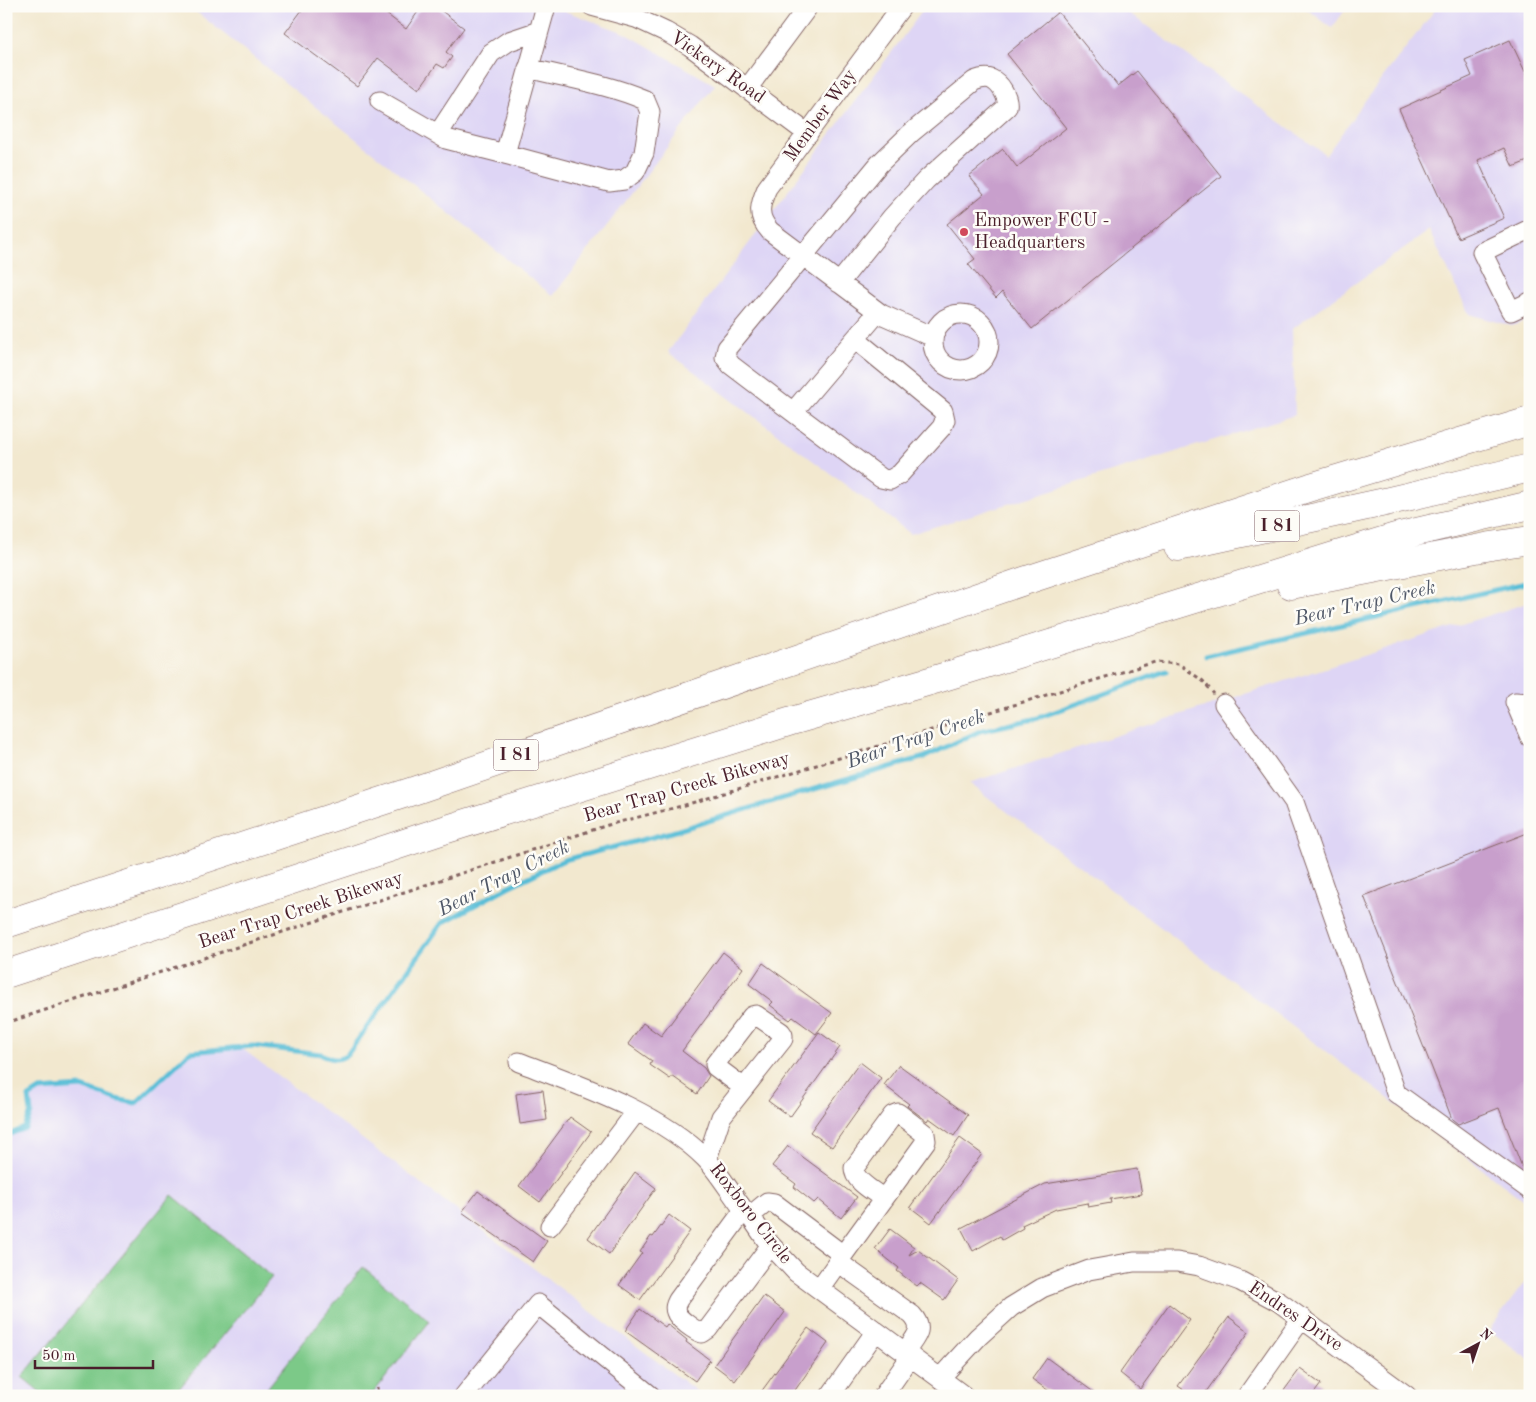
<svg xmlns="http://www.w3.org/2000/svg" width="1536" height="1402" font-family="'Old Standard TT',serif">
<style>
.built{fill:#ded5f5}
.green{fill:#7bc988;stroke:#62745a}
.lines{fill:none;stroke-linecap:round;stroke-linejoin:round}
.stream{stroke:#59bed7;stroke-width:5}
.building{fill:#c89fcc}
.minor-casing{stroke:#856564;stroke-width:21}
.highway-casing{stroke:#856564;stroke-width:29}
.path{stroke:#856564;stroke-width:3;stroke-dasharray:4 4;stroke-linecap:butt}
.minor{stroke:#fff;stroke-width:19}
.highway{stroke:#fff;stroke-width:28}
.poi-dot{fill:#d1495b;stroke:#fdfcf7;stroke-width:2}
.labels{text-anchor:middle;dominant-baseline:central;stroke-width:5;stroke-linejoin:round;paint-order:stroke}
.shield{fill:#fdfcf7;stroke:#806168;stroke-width:1}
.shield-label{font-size:18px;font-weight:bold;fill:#4a1f2b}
.street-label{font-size:19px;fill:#4a1f2b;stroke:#fdfcf7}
.poi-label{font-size:19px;fill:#4a1f2b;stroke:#fdfcf7;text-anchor:start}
.water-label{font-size:20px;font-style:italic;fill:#4f5767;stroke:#fdfcf7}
</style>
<rect width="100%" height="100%" fill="#fdfcf7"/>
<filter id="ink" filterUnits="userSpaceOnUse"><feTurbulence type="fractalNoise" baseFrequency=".02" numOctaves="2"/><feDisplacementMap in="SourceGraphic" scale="10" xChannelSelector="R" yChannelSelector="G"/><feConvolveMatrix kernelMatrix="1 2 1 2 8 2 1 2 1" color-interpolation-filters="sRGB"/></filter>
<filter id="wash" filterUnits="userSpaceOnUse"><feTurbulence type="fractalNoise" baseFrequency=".0096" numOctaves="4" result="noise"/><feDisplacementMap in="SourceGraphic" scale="20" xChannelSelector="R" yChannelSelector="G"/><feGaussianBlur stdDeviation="1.12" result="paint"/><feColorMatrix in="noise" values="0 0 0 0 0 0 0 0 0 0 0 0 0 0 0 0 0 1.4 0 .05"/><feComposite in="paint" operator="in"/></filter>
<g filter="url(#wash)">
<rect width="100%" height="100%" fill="#f2e8cf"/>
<path class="built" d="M189 6H551L625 33 715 85 553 296Z
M926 6H1119L1326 155 1367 98 1438 6H1530V319L1512 326 1469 314 1429 230 1292 329 1295 415 911 534 668 352Z
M1303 6H1348L1332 28Z
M1530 602V1205L969 783Z
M240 1047 703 1396H6V1132L10 1134 25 1128 31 1113 29 1097 40 1090 82 1087 116 1099 136 1103 190 1052Z
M1530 1275V1360L1489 1330Z"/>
<path class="green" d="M172 1195 272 1277 173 1396H45L22 1377Z
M363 1267 430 1321 371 1396H261Z"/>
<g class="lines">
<path class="stream" d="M1206 656 1530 582
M6 1132 10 1134 25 1128 31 1113 29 1097 40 1090 82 1087 116 1099 136 1103 190 1052 253 1046 321 1054C332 1059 336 1062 347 1055L442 923 508 887 564 860 672 832 787 797 925 757 980 731 1038 718 1166 671"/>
</g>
<g id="blocks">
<path class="building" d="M305 6H376L406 29 422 6H435L464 28 446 52 452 57 444 68 437 64 419 89 378 58 357 86 285 33Z
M1058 12 1118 86 1137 71 1221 176 1032 329 1002 292 996 298 968 264 975 259 947 224 984 194 969 176 1003 149 1017 167 1066 128 1007 54Z
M1510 40 1530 82V160L1513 167 1504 148 1478 160 1504 218 1458 238 1399 109 1472 76 1465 60Z
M1530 832V1176L1524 1172 1499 1108 1458 1124 1452 1119 1364 896Z
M723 952 743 968 682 1051 704 1068 709 1076 697 1094 672 1076 670 1079 650 1065 652 1061 628 1044 643 1023 661 1036Z
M763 963 832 1013 816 1034 793 1017 790 1020 770 1005 773 1002 749 984Z
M819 1032 840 1047 790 1117 768 1101Z
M860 1062 881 1078 832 1147 810 1132Z
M899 1065 968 1115 954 1136 929 1118 927 1121 907 1106 909 1104 884 1085Z
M543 1090 547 1120 520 1124 516 1094Z
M570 1117 591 1132 540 1202 519 1186Z
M960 1138 982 1154 931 1223 910 1207Z
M788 1146 857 1197 841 1218 818 1199 814 1203 794 1187 796 1184 772 1166Z
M1137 1169 1142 1194 1110 1199 1111 1203 1088 1207 1087 1203 1056 1209 1022 1225 1023 1228 1002 1240 1000 1236 973 1251 961 1228 1045 1184Z
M635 1172 656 1188 609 1254 588 1238Z
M478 1191 547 1241 533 1262 462 1212Z
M669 1215 690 1231 640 1300 619 1285 642 1253 640 1252 651 1236 653 1237Z
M890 1229 914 1247 909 1255 918 1250 958 1280 944 1300 920 1283 917 1286 897 1271 899 1268 875 1249Z
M764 1296 785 1312 735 1381 714 1365Z
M1169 1304 1190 1320 1140 1389 1120 1373Z
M640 1309 665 1327 667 1324 687 1340 686 1342 710 1360 695 1381 625 1331Z
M1229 1317 1249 1332 1203 1396H1180L1184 1390 1178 1386Z
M808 1328 828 1343 791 1396H758Z
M1047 1358 1099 1396H1056L1032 1379Z
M1300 1369 1321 1384 1312 1396H1280Z"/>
</g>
</g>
<g filter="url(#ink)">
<use href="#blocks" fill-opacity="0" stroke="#856564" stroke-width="1"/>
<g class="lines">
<g class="minor-casing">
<path id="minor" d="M592 6 636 18 666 32 690 46 808 134
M902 6 767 188C760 204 756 216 770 231L881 314 933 337
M528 68C567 78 608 84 645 100L650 112 644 153 635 172 624 180 609 182 505 154 546 6
M747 89 807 8
M380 101 446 139 505 154
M438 134 491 53 509 41 539 31
M1530 229 1482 252 1511 311 1530 302
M933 342a28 28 0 1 1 56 0a28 28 0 1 1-56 0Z
M855 339 878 312
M793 412 855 339 943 411 945 420 942 427 900 474 890 480 881 478C831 441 781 403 731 365L725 357 727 348 879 164 911 133 974 81C979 79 985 77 991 79 1000 83 1009 97 1007 107L926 180 892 217 839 283
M1530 703 1515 702 1530 737
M1224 704 1294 802 1396 1093 1530 1190
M519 1062C579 1085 659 1112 705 1158 718 1171 732 1195 744 1210L750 1216 767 1241 796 1272 964 1396
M707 1159 721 1117 783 1039V1035L781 1032 756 1015 752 1016 715 1064 716 1067 744 1088
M744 1210 678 1300C676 1304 674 1307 676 1312 678 1319 695 1331 702 1333L708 1329 771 1245
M750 1216 767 1202 774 1203 843 1255 819 1289
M550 1226 636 1112
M843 1255 926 1141 925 1134 898 1113 893 1115 854 1168C854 1182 874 1191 884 1199
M838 1262 912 1315C926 1330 914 1338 905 1352
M940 1378 978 1337 1011 1307 1042 1288 1089 1270 1134 1262H1177L1199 1266 1240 1281 1279 1302 1407 1396
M464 1396 538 1304 651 1396
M830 1396 876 1331
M883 1396 911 1356
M1247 1396 1302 1318"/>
</g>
<g class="highway-casing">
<path id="highway" d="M1178 547 1385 502 1530 468
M1291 585 1491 546 1530 540
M6 924 416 790 1024 581 1311 487 1530 421
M6 974 444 830 795 720 937 679 1395 537 1530 505"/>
</g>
<path class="path" d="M6 1023 608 825 685 805 1155 662 1179 664 1203 681 1214 694
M377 1388 378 1396"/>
<use href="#minor" class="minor"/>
<use href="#highway" class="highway"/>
</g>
</g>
<circle class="poi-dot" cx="964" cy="232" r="5"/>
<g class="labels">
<g class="shield">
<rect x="1254.5" y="510.5" width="45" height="31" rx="4"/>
<rect x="493.5" y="739.5" width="45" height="31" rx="4"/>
</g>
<g class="shield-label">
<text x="1277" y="526">I 81</text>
<text x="516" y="755">I 81</text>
</g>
<g class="street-label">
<text transform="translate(717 68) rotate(35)">Vickery Road</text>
<text transform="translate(821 116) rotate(-54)">Member Way</text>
<text transform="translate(687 788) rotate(-16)">Bear Trap Creek Bikeway</text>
<text transform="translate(301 911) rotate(-18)">Bear Trap Creek Bikeway</text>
<text transform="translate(750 1214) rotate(52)">Roxboro Circle</text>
<text transform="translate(1295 1317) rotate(34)">Endres Drive</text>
</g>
<g class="poi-label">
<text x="974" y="221">Empower FCU -<tspan x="974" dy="22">Headquarters</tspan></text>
</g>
<g class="water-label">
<text transform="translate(1365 604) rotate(-13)">Bear Trap Creek</text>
<text transform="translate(916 740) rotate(-19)">Bear Trap Creek</text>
<text transform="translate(504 879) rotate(-27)">Bear Trap Creek</text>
</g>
</g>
<rect width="1536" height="1402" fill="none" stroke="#fdfcf7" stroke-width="25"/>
<g transform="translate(1478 1344) rotate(40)" stroke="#fdfcf7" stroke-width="4" paint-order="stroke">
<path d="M0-4L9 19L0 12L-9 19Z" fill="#4a1f2b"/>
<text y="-8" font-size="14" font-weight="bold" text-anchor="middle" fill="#4a1f2b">N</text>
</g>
<path d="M35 1360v8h118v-8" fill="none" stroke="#4a1f2b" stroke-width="2.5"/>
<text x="42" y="1360" font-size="15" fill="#4a1f2b" stroke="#fdfcf7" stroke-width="4" paint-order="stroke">50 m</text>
</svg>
